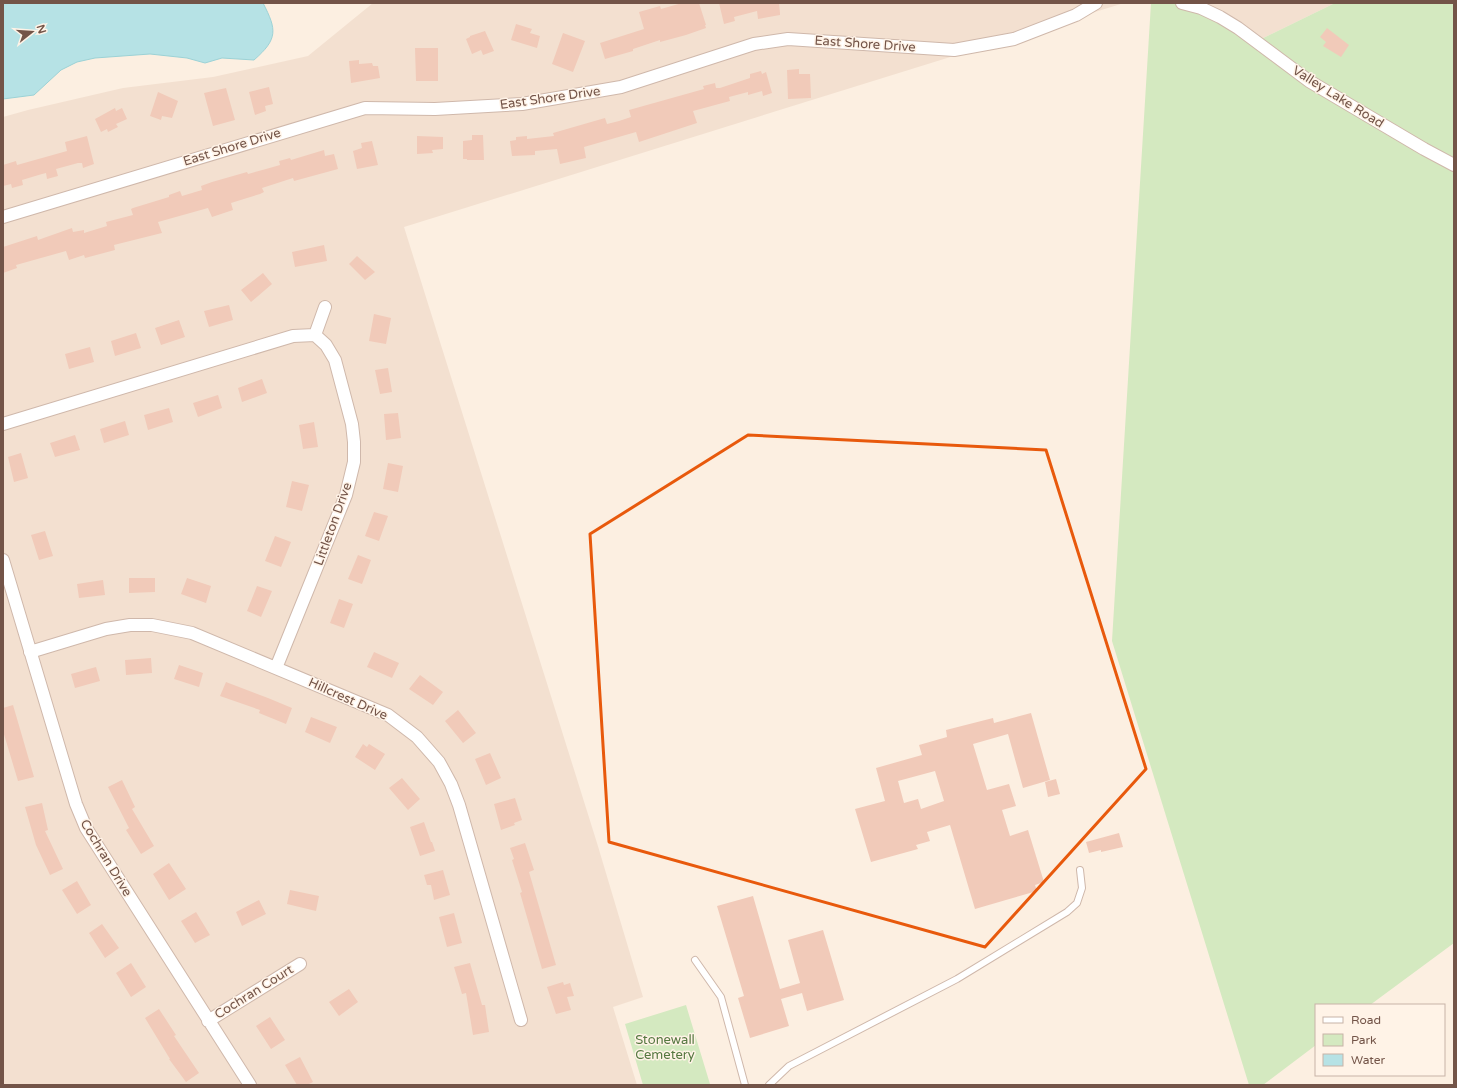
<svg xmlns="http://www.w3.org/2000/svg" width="1457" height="1088" font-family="'Varela Round',sans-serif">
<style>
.residential{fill:#f3e0d0}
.green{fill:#d4e9c0}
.water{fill:#b6e2e5;stroke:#9cd2d6}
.building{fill:#f1cab9;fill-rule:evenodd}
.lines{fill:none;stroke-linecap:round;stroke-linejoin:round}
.lane-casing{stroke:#cfb8ab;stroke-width:8}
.street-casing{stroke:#cfb8ab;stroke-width:14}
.lane{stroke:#fff;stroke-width:6}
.street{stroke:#fff;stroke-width:12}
.marked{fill:none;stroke:#e8590c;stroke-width:3;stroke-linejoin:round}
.labels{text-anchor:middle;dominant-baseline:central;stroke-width:3;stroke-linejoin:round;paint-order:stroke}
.street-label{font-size:13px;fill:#735448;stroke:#fff3e7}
.park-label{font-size:13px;fill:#567841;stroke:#fff3e7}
</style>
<rect width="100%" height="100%" fill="#fcefe1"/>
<path class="residential" d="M373 3H1124L404 227 597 843 643 997 613 1007 637 1085H3V117L28 110 123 88 213 77 308 56Z
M1195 3H1335L1253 43Z"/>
<path class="green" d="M1151 3H1195L1253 43 1335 3H1454V943L1370 1005H1316V1045L1263 1085H1249L1112 641Z
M686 1005 710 1084 643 1085 625 1024Z"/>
<path class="water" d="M3 3H263C277 30 278 39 254 60L222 58 205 63 187 58 150 54 95 58 77 62 61 70 34 95 3 99Z"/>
<path class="building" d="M682 3H699L706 25H705L706 28 686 35 660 42V40L633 49V51L605 59 600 43 644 29 639 12 660 6 661 9Z
M719 3H779L780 13V15L758 19 757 11 734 17 735 21 724 24Z
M516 24 532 29 530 33 540 36 537 48 511 40Z
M1327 28 1349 45 1341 57 1323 46 1326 42 1320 37Z
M485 31 494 51 483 55 481 50 472 54 466 39 470 37V36Z
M563 33 585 41 573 72 552 64Z
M415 48H438V81H416Z
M359 60V64L372 63 373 66H378L380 78 351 83 349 61Z
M799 69V74H810L811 98 788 99 787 70Z
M761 71 762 74 766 72 772 93 763 96 762 91 748 95V92L729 97 730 101 693 111 697 123 639 142 636 132 584 147 586 158 560 164 557 149 535 151V155L512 156 510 141 516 140V137L527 136V139L554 136 553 133 605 118 607 124 619 121 631 117 629 110 704 89 703 86 715 83 716 88H720L750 78V74Z
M269 87 273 104 265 106 266 111 255 115 249 92Z
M226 88 235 120 213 126 204 93Z
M158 92 178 101 172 118 162 116 161 120 150 116Z
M115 108 116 111 122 108 127 119 116 124 118 127 108 132 107 129 101 132 95 119Z
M472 135H483L484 160H467V159H463V141L472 140Z
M87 136 94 164 83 168 82 163H78L56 169 58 176 47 179 46 173 42 174 22 180 23 185 12 188 11 184 3 186V165L16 161 17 165 67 151 65 142Z
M417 136 443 137V149L432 150 433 153 417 154Z
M372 141 378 165 357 169 353 151 362 148 361 143Z
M324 150 325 156 334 154 338 169 294 181 293 178 262 188 264 192 260 194 231 203 233 210 212 217 208 208 158 222 162 233 114 245 115 250 85 258 84 255 69 260 66 251 16 265 17 268 3 273V247L37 236 38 240 72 228 73 232 84 230V233L107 226 106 222 133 215 131 209 133 208 169 197V195L180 191 182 196 202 190 201 186 212 182 247 172 248 174 266 169 280 165 279 161 290 158 291 160Z
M324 245 327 261 295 267 292 252Z
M357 256 375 272 365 280 349 264Z
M263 273 272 284 251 302 241 290Z
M229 305 233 320 209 327 204 311Z
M374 314 391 318 386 344 369 341Z
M179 320 185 337 161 345 155 328Z
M136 333 141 348 115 356 111 341Z
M90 347 94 362 69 369 65 354Z
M388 368 392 392 380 394 375 370Z
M262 379 267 393 242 402 238 388Z
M218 395 222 408 198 417 193 403Z
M169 408 173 422 148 430 144 415Z
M398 413 401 438 386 440 384 414Z
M125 421 129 435 104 443 100 429Z
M314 422 318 447 303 449 299 425Z
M75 435 80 450 55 457 50 443Z
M21 453 28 478 14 482 8 457Z
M388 463 403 466 398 492 383 489Z
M292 481 309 485 302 511 286 507Z
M374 512 388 516 379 541 365 536Z
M45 531 53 556 39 560 31 535Z
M275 536 291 542 281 567 265 561Z
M358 555 371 560 362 584 348 579Z
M129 578H155V592L129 593Z
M187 578 211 586 206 603 181 594Z
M103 580 105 595 79 598 77 584Z
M257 586 272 591 261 617 247 611Z
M339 599 353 604 344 628 330 623Z
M374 652 399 663 392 678 367 667Z
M151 658 152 673 126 675 125 660Z
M179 665 203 673 199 687 174 679Z
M96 667 100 681 75 688 71 674Z
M420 675 443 692 433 705 409 689Z
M226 682 268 698 292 708 286 724 259 713 260 710 220 696Z
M13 705 34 777 18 781 3 731V708Z
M458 710 476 733 463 743 445 721Z
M1031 713 1050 780 1023 788 1008 734 973 744 987 790 1009 784 1016 806 1002 810 1010 836 1028 830 1044 882 1035 885 1037 891 975 909 950 825 927 832 930 841 916 845 918 849 871 862 855 809 885 801 876 768 922 755 919 745 947 737 946 730 993 718 994 723ZM935 771 944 801 921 809 918 799 904 803 898 781Z
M311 717 337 727 330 743 305 732Z
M363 744 367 747 369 744 385 754 375 770 355 757Z
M490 753 501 778 486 785 475 759Z
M402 778 420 799 408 810 389 788Z
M1056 779 1060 794 1048 797 1045 782Z
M122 780 135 807 132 809 154 846 141 854 126 830 129 828 108 787Z
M515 798 522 820 514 823 515 825 501 830 494 804Z
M42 803 48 830 45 831 63 869 50 875 36 845 25 807Z
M424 822 431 842H432L435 851 420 856 410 827Z
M1119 833 1123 847 1101 852V850L1089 853 1086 842Z
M525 843 534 870 529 872 556 965 542 969 520 893 522 892 512 860 514 859 510 848Z
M169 863 186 889 169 900 153 874Z
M443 870 450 895 434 900 431 885H427L424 875Z
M77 881 91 905 77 914 62 890Z
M290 890 319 896 316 911 287 904Z
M753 896 780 989 800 983 788 940 823 930 844 1000 807 1011 802 993 781 999 789 1026 750 1038 738 998 744 996 717 906Z
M259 900 266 914 242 926 236 912Z
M196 912 210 935 195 943 181 921Z
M454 913 462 943 447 947 439 917Z
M102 924 119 948 105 958 89 933Z
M131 963 146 987 131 997 116 973Z
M470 963 482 1005H485L489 1032 473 1035 466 993 462 994 454 967Z
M563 982 564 985 570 983 574 996 567 997 571 1010 556 1014 547 987Z
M349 989 358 1002 339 1016 329 1002Z
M159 1009 176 1035 174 1036 199 1073 186 1082 169 1059H170L145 1018Z
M270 1017 285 1040 271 1049 256 1026Z
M300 1057 313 1082 307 1085H297L285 1065Z"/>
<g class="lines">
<g class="lane-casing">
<path id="lane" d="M695 960 721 997 745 1085
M769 1085 789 1066 957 979 1067 912 1077 903 1082 888 1080 870"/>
</g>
<g class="street-casing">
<path id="street" d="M1182 3 1201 8 1220 17 1238 28 1309 81 1424 149 1454 165
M3 217 365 108 435 109 522 104 621 87 754 44 788 39 954 50 1014 39 1076 15 1096 3
M315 335 325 307
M3 424 293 336 315 335 326 345 335 360 352 424 354 442V462L346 495 276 668
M3 560 76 804 86 828 250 1085
M30 652 106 629 130 625H152L192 633 388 715 417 737 439 762 451 784 459 805 521 1020
M208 1021 300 964"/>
</g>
<use href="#lane" class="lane"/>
<use href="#street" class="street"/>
</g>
<path class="marked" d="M748 435 1046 450 1146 769 985 947 609 842 590 534Z"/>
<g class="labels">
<g class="street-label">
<text transform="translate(865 44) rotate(4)">East Shore Drive</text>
<text transform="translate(1338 97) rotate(32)">Valley Lake Road</text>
<text transform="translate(550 98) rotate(-8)">East Shore Drive</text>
<text transform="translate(232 147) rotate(-17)">East Shore Drive</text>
<text transform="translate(333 524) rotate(-70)">Littleton Drive</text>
<text transform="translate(348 699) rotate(24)">Hillcrest Drive</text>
<text transform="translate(106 858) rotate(59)">Cochran Drive</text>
<text transform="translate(254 992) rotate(-32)">Cochran Court</text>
</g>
<g class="park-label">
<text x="665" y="1040">Stonewall<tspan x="665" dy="15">Cemetery</tspan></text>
</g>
</g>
<rect width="1457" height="1088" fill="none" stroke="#735448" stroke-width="8"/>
<rect x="1315" y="1004" width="130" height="72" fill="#fff3e7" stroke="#c7b3a7"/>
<rect x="1323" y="1017" width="20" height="6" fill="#ffffff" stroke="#c7b3a7"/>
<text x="1351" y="1024" font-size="12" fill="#735448">Road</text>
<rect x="1323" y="1034" width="20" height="12" fill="#d4e9c0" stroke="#c7b3a7"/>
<text x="1351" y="1044" font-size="12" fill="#735448">Park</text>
<rect x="1323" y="1054" width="20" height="12" fill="#b6e2e5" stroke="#c7b3a7"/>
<text x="1351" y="1064" font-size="12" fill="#735448">Water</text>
<g transform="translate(32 32) rotate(73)" stroke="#fff3e7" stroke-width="3" paint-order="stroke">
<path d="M0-3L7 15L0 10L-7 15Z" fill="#735448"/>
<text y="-6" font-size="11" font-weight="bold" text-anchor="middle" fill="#735448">N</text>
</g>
</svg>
